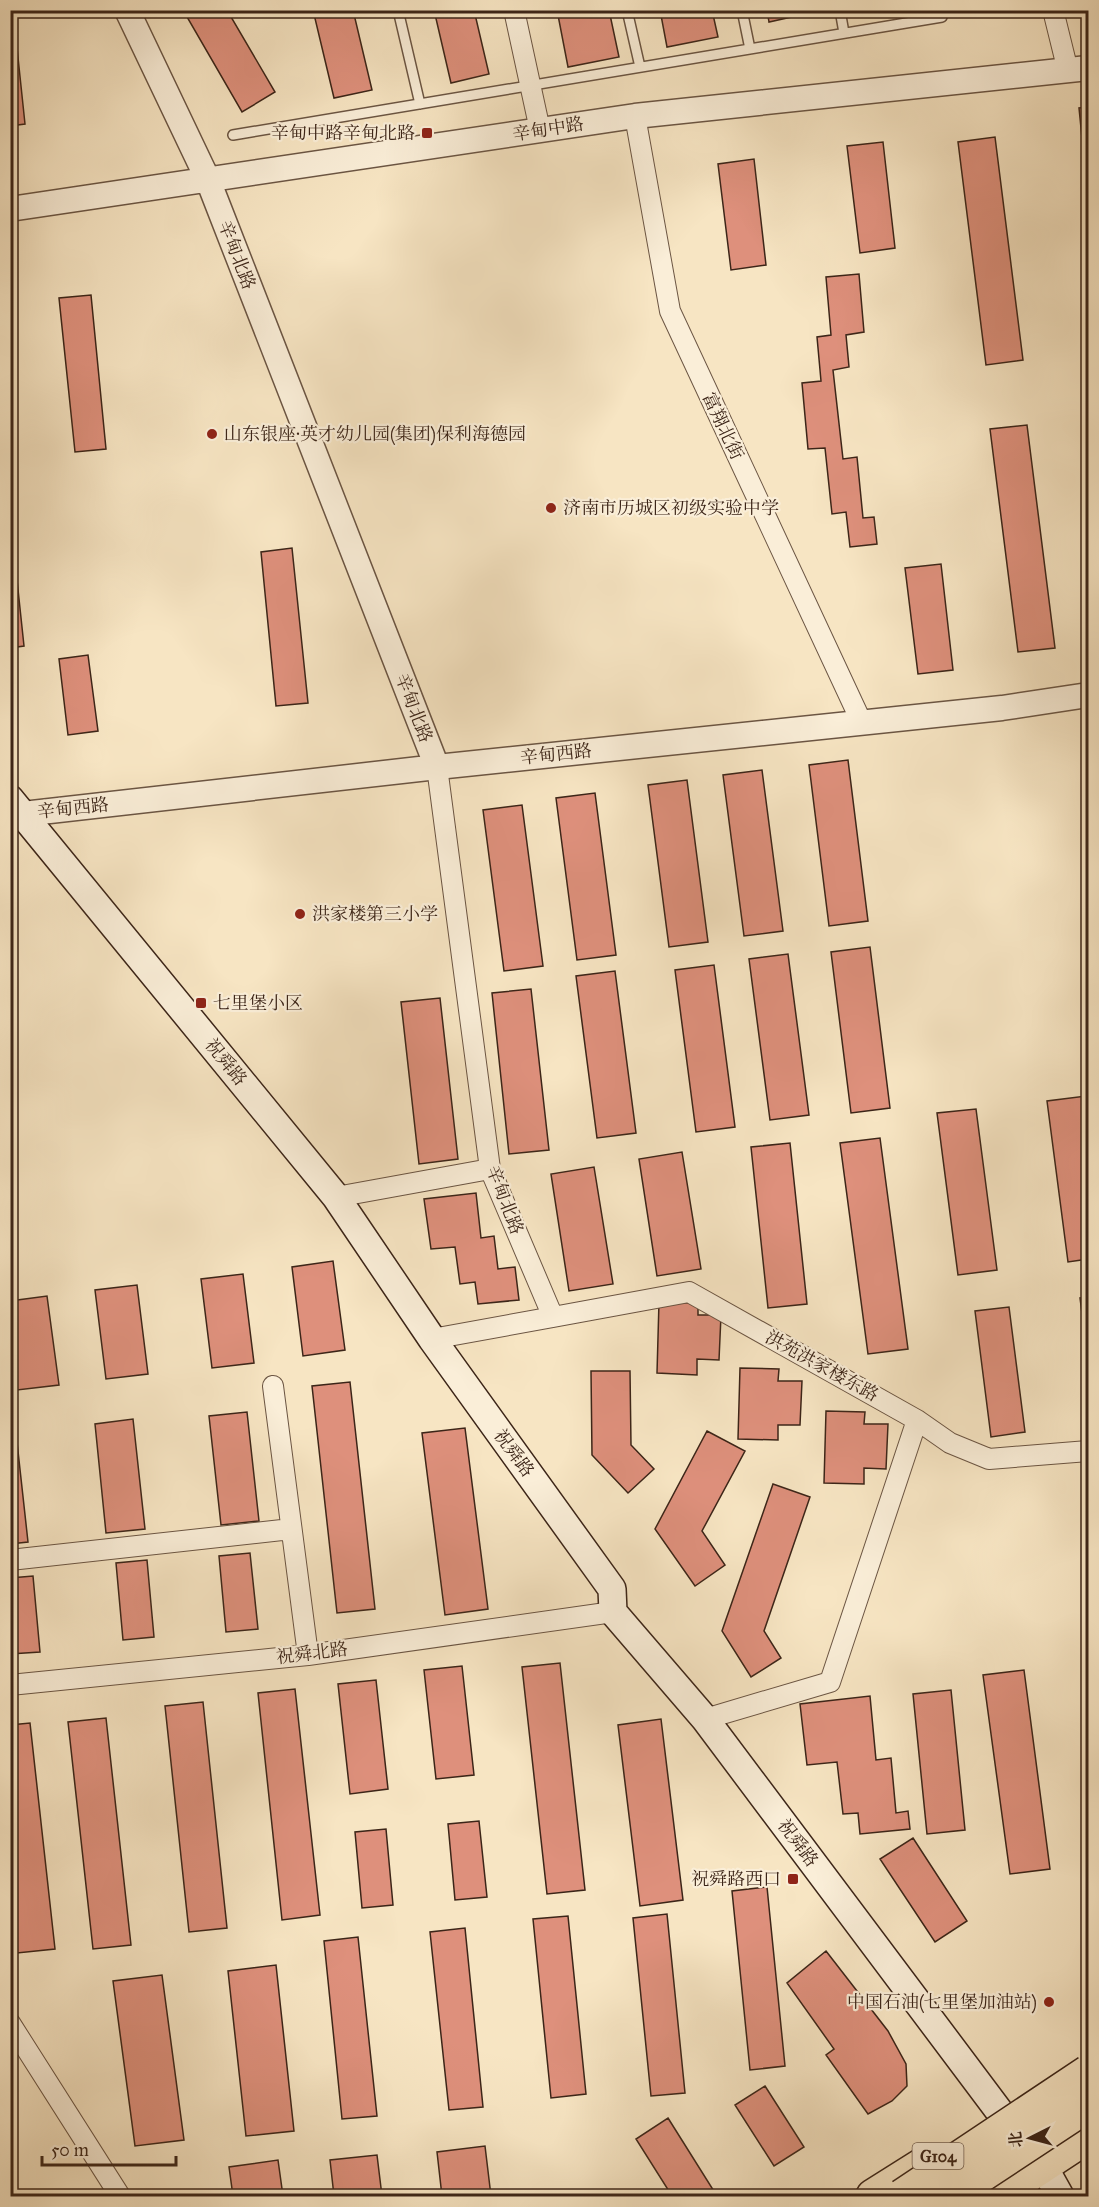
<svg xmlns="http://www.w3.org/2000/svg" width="1099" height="2207" font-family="'IM FELL Great Primer','Noto Serif SC',serif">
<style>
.building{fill:#de907c;stroke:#3c2518;stroke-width:1.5}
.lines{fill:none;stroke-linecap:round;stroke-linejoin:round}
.service-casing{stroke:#6b5543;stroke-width:12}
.minor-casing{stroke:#6b5543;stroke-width:22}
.tertiary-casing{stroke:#6b5543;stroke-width:27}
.secondary-casing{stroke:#3c2518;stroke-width:30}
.trunk-casing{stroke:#3c2518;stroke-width:36}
.service{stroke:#faeed8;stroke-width:9}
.minor{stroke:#faeed8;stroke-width:20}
.tertiary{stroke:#faeed8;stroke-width:24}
.secondary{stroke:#faeed8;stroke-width:27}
.trunk{stroke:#f7e5c3;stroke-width:33}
.trunk-bridge-casing{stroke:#3c2518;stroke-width:36;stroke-linecap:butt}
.trunk-bridge{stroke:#f7e5c3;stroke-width:33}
.poi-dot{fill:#8f2418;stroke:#faeed8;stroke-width:2}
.labels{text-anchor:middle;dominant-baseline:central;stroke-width:4.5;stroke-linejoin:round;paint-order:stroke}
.shield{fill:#faeed8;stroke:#756152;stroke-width:1.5}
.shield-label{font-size:16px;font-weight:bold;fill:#3c2518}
.street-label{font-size:18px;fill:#3c2518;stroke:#faeed8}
.poi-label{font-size:18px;fill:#3c2518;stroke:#faeed8;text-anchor:start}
</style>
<rect width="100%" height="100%" fill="#f7e5c3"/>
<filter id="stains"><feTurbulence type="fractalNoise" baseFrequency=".00333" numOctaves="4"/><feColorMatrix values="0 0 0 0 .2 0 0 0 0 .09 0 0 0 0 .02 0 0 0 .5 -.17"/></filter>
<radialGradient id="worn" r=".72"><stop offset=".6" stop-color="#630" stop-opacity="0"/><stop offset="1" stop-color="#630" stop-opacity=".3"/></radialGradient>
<path class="building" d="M10 10H13L25 124 10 126Z
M183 10H227L275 92 242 112Z
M313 10H353L372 90 334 98Z
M434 10H474L489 74 451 83Z
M557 10H609L619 57 568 67Z
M660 10H712L718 37 667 47Z
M767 10H819V11L769 22Z
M1088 107V199L1079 108Z
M995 137 1023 360 986 365 958 142Z
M883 142 895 248 860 253 847 146Z
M754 159 766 265 731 270 718 164Z
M859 274 864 332 846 335 849 367 833 370 843 459 857 457 863 518 874 517 877 544 850 547 846 512 832 514 825 448 808 449 802 383 821 381 817 337 831 335 826 277Z
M91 295 106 449 75 452 59 298Z
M1027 425 1055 648 1018 652 990 429Z
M10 514 24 646 10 648Z
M292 548 308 703 276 706 261 552Z
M941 564 953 670 918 674 905 568Z
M88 655 98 731 68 735 59 659Z
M848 760 868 921 829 926 809 765Z
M762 770 783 931 744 936 723 775Z
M687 780 708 942 669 947 648 785Z
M595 793 616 955 577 960 556 798Z
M522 805 543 966 504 971 483 810Z
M870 947 890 1108 851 1113 831 952Z
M788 954 809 1115 770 1120 749 959Z
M714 965 735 1127 696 1132 675 970Z
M615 971 636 1133 597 1138 576 976Z
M531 989 549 1150 509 1154 492 993Z
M440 998 458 1159 419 1164 401 1002Z
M1086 1096 1088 1116V1259L1068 1262 1047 1101Z
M976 1109 997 1270 958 1275 937 1113Z
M880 1138 908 1349 868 1354 840 1143Z
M790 1143 807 1304 768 1308 751 1147Z
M682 1152 701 1269 657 1276 639 1159Z
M594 1167 613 1284 569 1291 551 1174Z
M476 1193 481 1238 494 1236 498 1269 515 1267 519 1300 478 1304 475 1282 460 1284 455 1247 431 1249 424 1199Z
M333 1261 345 1350 303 1356 292 1267Z
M243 1274 254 1363 212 1368 201 1279Z
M137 1285 148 1374 106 1379 95 1290Z
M47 1296 59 1385 17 1390 10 1341V1301Z
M1088 1297V1360L1080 1298Z
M659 1302 698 1303V1315H721L719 1360 697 1359V1375L657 1373Z
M1009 1307 1025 1432 991 1437 975 1311Z
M740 1368 779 1369 778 1381H802L800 1425H778V1440L738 1439Z
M591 1371H630L631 1445 654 1469 628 1493 592 1455Z
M350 1382 375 1609 337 1613 312 1386Z
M826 1411 865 1412 864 1424H888L886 1469 864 1468V1484L824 1483Z
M247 1412 259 1521 221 1525 209 1416Z
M133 1419 145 1529 106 1533 95 1424Z
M465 1428 488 1609 445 1615 422 1433Z
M707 1431 745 1451 702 1531 725 1565 695 1586 655 1529Z
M16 1433 28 1542 10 1544V1434Z
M773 1484 810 1497 764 1631 781 1658 751 1677 722 1631Z
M250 1553 258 1629 226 1632 219 1556Z
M147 1560 154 1637 123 1640 116 1563Z
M33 1576 40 1652 10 1654V1578Z
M560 1663 585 1890 547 1894 522 1667Z
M462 1666 474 1775 436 1779 424 1670Z
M1088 1668V1719L1082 1669Z
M1024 1670 1050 1869 1010 1874 983 1675Z
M376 1680 388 1789 350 1794 338 1684Z
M295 1689 320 1915 282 1920 258 1693Z
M951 1690 965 1830 927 1834 913 1694Z
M870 1696 876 1760 891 1758 896 1813 908 1811 910 1829 860 1834 858 1813 843 1814 837 1762 807 1765 800 1704Z
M203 1702 227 1928 189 1932 165 1706Z
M106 1718 131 1945 93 1949 68 1722Z
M661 1719 683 1900 640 1906 618 1725Z
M30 1723 55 1949 17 1953 10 1894V1725Z
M479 1821 487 1897 455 1900 448 1824Z
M386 1829 393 1905 362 1908 355 1832Z
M913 1838 967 1921 935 1942 880 1859Z
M767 1887 785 2066 750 2070 732 1891Z
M667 1914 685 2093 651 2096 633 1918Z
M568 1916 586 2094 551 2098 533 1919Z
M465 1928 483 2107 449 2110 430 1932Z
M358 1937 377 2116 342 2119 324 1941Z
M826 1951 888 2031 906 2064 907 2086 892 2101 868 2114 826 2055 834 2049 787 1983Z
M276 1965 294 2131 246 2136 228 1971Z
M162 1975 184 2140 135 2146 113 1981Z
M765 2086 804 2147 774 2166 735 2105Z
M668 2118 717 2196H672L636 2139Z
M485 2146 491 2196H442L437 2152Z
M377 2155 382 2196H334L330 2160Z
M278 2160 283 2196H233L229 2167Z"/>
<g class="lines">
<g class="service-casing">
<path id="service" d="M398 10 420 104
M627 10 640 67
M742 10 750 49
M840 10 844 33
M233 135 942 17 940 10"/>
</g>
<g class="minor-casing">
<path id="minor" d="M514 10 540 130
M1053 10 1068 71
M635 116 670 311 861 721
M336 1197 490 1169
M553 1317 689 1292 917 1420 950 1443 989 1459 1088 1451
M432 1339 553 1317 490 1169 437 767
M273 1386 308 1655
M10 1560 291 1529
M10 1685 308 1655 613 1612
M705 1719 830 1682 917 1420
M10 2023 120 2196"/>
</g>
<g class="tertiary-casing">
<path id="tertiary" d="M127 10 208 180 437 767
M10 209 635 116 1088 68
M23 814 437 767 1002 708 1088 695"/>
</g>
<g class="secondary-casing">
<path id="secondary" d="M10 799 336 1197 432 1339 612 1589 613 1612 705 1719 1002 2115 1038 2169 1050 2178 1060 2196"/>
</g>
<g class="trunk-casing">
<path id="trunk" d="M873 2196 927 2162
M997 2196 1088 2136"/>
</g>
<use href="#service" class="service"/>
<use href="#minor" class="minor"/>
<use href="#tertiary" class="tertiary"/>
<use href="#secondary" class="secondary"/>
<use href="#trunk" class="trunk"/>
<g class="trunk-bridge-casing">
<path id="trunk-bridge" d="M902 2196 1088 2072
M950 2196 1088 2105"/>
</g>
<use href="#trunk-bridge" class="trunk-bridge"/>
</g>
<g class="poi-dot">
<rect x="421" y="127" width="12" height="12" rx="3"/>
<circle cx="212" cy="434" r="6"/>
<circle cx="551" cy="508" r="6"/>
<circle cx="300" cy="914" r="6"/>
<rect x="195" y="997" width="12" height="12" rx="3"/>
<rect x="787" y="1873" width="12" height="12" rx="3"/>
<circle cx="1049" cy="2002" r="6"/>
</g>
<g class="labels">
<rect class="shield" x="912.5" y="2143" width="51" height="26" rx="4.5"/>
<g class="shield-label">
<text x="938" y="2156">G104</text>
</g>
<g class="street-label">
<text transform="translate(548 129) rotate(-9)">辛甸中路</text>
<text transform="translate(237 255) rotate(69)">辛甸北路</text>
<text transform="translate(723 426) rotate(65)">富翔北街</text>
<text transform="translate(414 708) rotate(69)">辛甸北路</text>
<text transform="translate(556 754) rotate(-6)">辛甸西路</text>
<text transform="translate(73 808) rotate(-6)">辛甸西路</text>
<text transform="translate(226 1062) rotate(51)">祝舜路</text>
<text transform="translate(505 1200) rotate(69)">辛甸北路</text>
<text transform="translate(822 1366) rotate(29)">洪苑洪家楼东路</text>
<text transform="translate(514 1453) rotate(54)">祝舜路</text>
<text transform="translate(312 1653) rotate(-7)">祝舜北路</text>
<text transform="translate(798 1843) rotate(53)">祝舜路</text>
</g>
<g class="poi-label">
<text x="415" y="133" text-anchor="end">辛甸中路辛甸北路</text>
<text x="224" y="434">山东银座·英才幼儿园(集团)保利海德园</text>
<text x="563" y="508">济南市历城区初级实验中学</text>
<text x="312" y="914">洪家楼第三小学</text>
<text x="213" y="1003">七里堡小区</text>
<text x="781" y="1879" text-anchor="end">祝舜路西口</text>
<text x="1037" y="2002" text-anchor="end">中国石油(七里堡加油站)</text>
</g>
</g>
<rect width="1099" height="2207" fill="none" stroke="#f7e5c3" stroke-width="36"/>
<rect x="12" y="12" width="1075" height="2183" fill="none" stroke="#3c2518" stroke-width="3"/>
<rect x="18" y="18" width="1063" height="2171" fill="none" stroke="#3c2518" stroke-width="1.5"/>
<g transform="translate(1030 2138) rotate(264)" stroke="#faeed8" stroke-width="4.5" paint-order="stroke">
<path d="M0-4.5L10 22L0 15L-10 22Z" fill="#3c2518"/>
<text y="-9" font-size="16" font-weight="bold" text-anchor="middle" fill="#3c2518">北</text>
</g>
<path d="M42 2156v9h134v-9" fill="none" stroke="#3c2518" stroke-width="3"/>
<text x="51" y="2156" font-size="18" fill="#3c2518" stroke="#faeed8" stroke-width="4.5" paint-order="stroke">50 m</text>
<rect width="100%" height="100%" filter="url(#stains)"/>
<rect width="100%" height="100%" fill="url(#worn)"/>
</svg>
